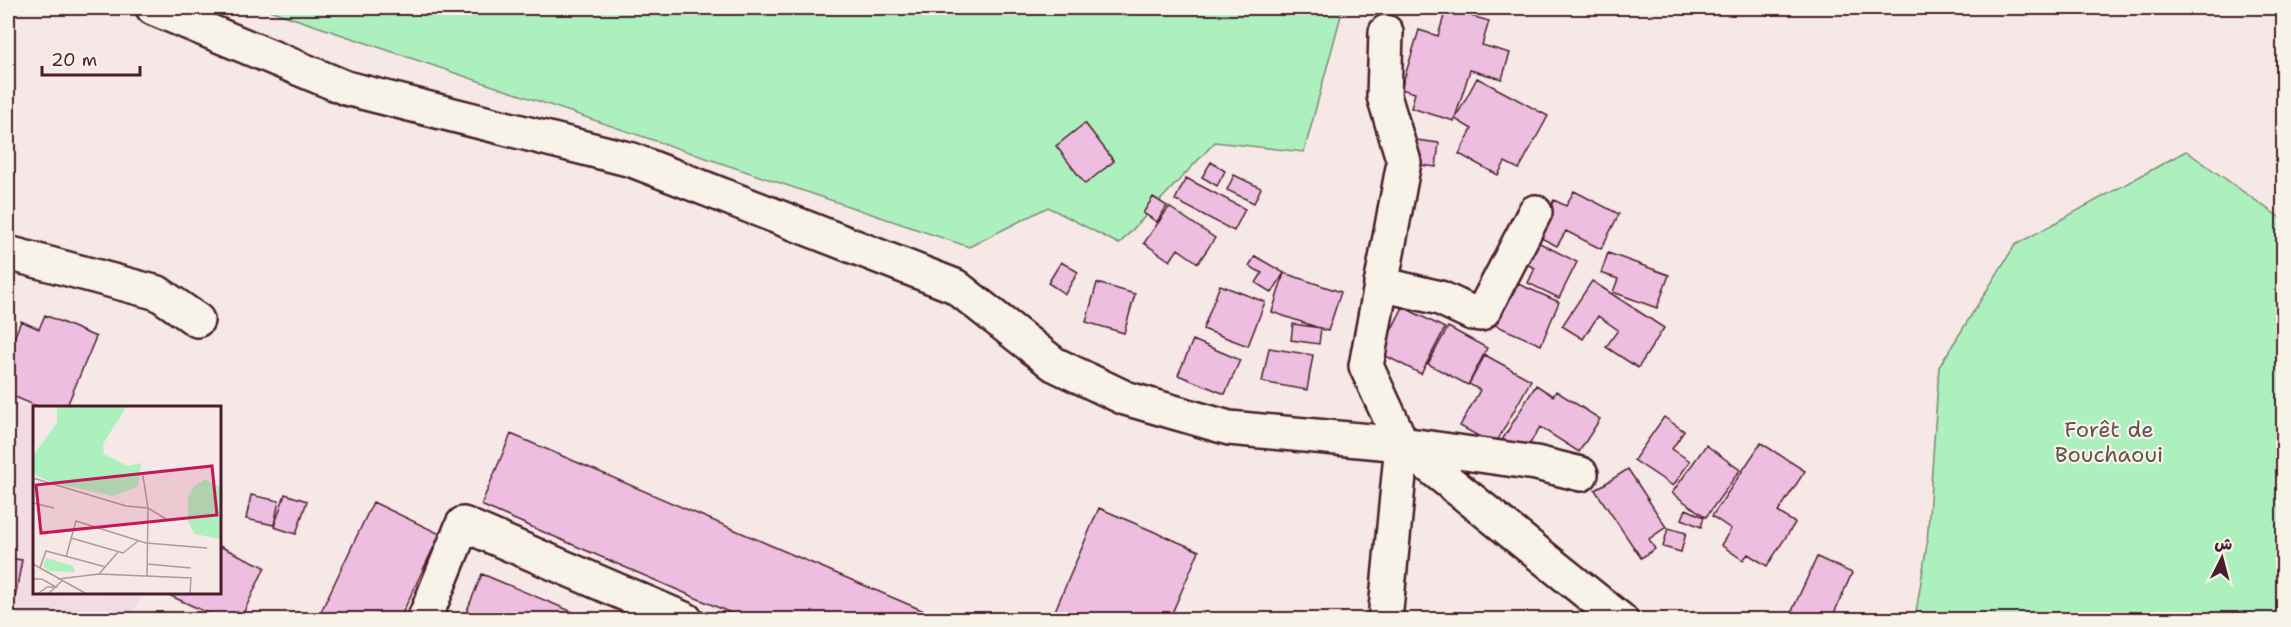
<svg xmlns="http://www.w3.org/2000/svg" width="2291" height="627" font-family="'Shantell Sans','Playpen Sans Arabic',sans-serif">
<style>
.built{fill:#f3dbe4}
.green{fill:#acf1bd;stroke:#7b8874;stroke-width:1.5}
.building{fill:#edbee0;stroke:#4a1f2b;stroke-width:1.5}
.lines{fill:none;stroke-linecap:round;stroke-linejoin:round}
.minor-casing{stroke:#4a1f2b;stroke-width:38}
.minor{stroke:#f7f3e8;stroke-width:33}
.labels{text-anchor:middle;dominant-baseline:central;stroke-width:4.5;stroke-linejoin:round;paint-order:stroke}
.park-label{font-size:22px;fill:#625450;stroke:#f7f3e8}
.inset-road{fill:none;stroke:#b1989b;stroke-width:1.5}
.view{fill:#c2185b;fill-opacity:0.15;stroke:#c2185b;stroke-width:3}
.inset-edge{fill:none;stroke:#4a1f2b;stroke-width:3}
</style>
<rect width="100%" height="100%" fill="#f5e8e6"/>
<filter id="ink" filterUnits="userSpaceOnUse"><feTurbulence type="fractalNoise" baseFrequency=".0167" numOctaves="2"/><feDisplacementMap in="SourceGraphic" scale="12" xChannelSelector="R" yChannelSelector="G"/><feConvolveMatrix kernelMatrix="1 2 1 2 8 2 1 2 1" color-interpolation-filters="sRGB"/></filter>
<g filter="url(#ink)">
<path class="built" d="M8 400 34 408V592L143 593 130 619H8Z"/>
<path class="green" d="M263 8H1343L1304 152 1215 142 1119 244 1048 207 969 247Z
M2186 151 2283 220V619H1915L1927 544 1939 367 2015 245Z"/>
<path class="building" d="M1446 9 1489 21 1482 45 1510 53 1502 79 1470 70 1454 121 1411 108 1415 93 1401 89 1419 30 1438 36Z
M1477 78 1548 116 1519 169 1505 162 1498 175 1459 154 1472 129 1455 119Z
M1085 123 1114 161 1085 184 1056 146Z
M1416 140 1439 143 1436 167 1413 164Z
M1211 162 1225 171 1217 186 1202 177Z
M1234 175 1261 188 1254 203 1227 190Z
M1186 178 1245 209 1234 231 1175 200Z
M1574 191 1619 214 1601 249 1566 231 1557 246 1535 235 1554 200 1566 206Z
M1153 197 1167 206 1157 222 1143 213Z
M1169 207 1215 238 1198 263 1178 249 1170 261 1144 243Z
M1530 238 1577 262 1559 298 1528 283 1535 268 1519 261Z
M1608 253 1669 275 1657 308 1613 292 1618 279 1601 273Z
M1255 256 1284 273 1272 293 1256 283 1262 273 1249 266Z
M1061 262 1078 272 1065 294 1048 283Z
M1284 273 1341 292 1328 331 1272 312Z
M1507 279 1559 302 1541 345 1488 322Z
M1592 281 1664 328 1638 368 1606 347 1618 330 1598 316 1583 339 1562 326Z
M1097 283 1135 294 1124 333 1086 322Z
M1220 285 1265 302 1248 346 1203 329Z
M1403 307 1445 328 1421 374 1380 353Z
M45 315 96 337 66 408H41L8 394V335L14 338 21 321 39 329Z
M1293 324 1321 328 1319 344 1291 340Z
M1448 327 1487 348 1468 385 1428 364Z
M1193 340 1240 360 1225 394 1178 375Z
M1269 348 1313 355 1307 390 1262 382Z
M1485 355 1531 380 1495 445 1460 426 1480 390 1469 384Z
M1536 385 1553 396 1556 391 1600 419 1579 452 1540 427 1521 458 1499 445Z
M1664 417 1684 431 1672 449 1690 461 1673 486 1634 460Z
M511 434 945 620H747L481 505Z
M1761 443 1805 471 1778 512 1795 523 1767 566 1748 554 1743 560 1721 545 1731 529 1712 516Z
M1706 445 1740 470 1706 517 1672 493Z
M1628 469 1666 527 1649 539 1655 549 1641 558 1595 490Z
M285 494 307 501 296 534 274 527Z
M251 495 279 501 274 525 246 519Z
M373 502 440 534 399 620H317Z
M1099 508 1199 551 1169 620H1051Z
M1686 509 1704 517 1701 527 1682 519Z
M1668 528 1686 533 1681 552 1663 547Z
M219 546 265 567 240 620H223L171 596 172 592H219Z
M1817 557 1852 573 1831 620H1811L1792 611Z
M8 558 22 560 11 620H8Z
M482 574 592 620H463Z"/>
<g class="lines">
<g class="minor-casing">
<path id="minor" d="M153 8 346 88 632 160 955 286 1054 364 1125 398 1229 428 1402 444 1621 620
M8 253 158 293 197 320
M1381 284 1440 298 1472 313 1480 314 1484 310 1535 212
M1402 444 1536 463 1581 474
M424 620 463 524 686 620
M1385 620 1402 444 1366 366 1404 162 1384 96 1386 32"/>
</g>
<use href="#minor" class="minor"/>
</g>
</g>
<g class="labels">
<g class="park-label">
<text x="2109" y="429">Forêt de<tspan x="2109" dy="25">Bouchaoui</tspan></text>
</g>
</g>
<g transform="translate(33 406)">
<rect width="188" height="188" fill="#f5e8e6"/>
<path d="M24 0H94L70 38 71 48 95 60 108 57 105 80 80 90 20 77 0 68V49L24 17ZM172 73 187 81V133L162 128 155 116V91L160 81ZM13 152 40 160 42 166 17 165 10 161Z" fill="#acf1bd"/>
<path class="inset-road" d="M110 70 115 102 114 171M0 72 93 100 115 102 133 113M0 97 21 102M38 132 90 147 105 135M33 151 43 115 113 137 174 142M0 158 52 187M114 158 158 162M7 162 13 145 73 161M66 168 158 172 157 187M0 173H9L23 181H14L6 187M25 173 66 168 85 146M16 187 30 174"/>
<path class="view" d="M179 60 184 109 8 127 3 79Z"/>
<rect width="188" height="188" class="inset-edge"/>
</g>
<rect width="2291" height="627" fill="none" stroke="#f7f3e8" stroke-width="30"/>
<rect x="15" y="15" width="2261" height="597" fill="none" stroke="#4a1f2b" stroke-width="2" filter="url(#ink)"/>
<g transform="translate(2222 558) rotate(6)" stroke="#f7f3e8" stroke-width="4.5" paint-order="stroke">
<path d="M0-4.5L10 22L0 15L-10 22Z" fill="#4a1f2b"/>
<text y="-9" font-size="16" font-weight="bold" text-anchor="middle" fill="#4a1f2b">ش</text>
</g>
<path d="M42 66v9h98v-9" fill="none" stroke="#4a1f2b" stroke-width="3"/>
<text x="51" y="66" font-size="18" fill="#4a1f2b" stroke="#f7f3e8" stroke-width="4.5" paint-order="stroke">20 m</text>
</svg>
